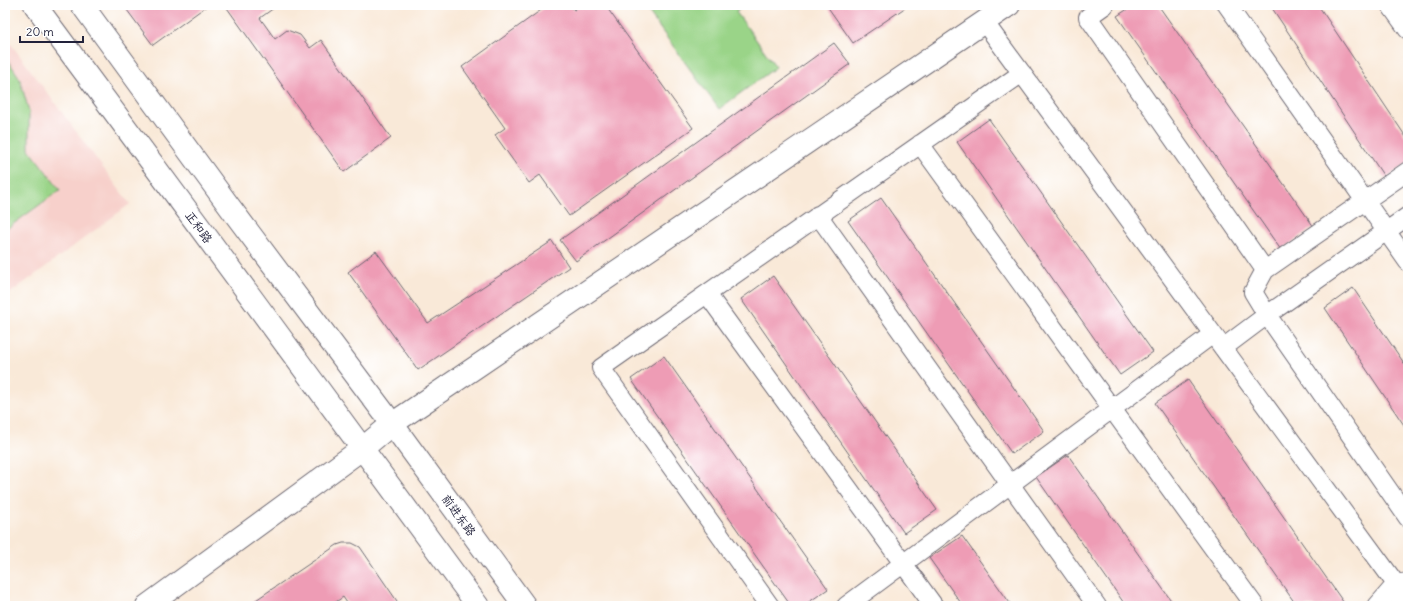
<svg xmlns="http://www.w3.org/2000/svg" width="1413" height="611" font-family="Delius,'LXGW WenKai TC',sans-serif">
<style>
.built{fill:#f7d0cb}
.green{fill:#9ad488;stroke:#5e7b62}
.building{fill:#ee9cb5}
.lines{fill:none;stroke-linecap:round;stroke-linejoin:round}
.minor-casing{stroke:#6d6872;stroke-width:20}
.tertiary-casing{stroke:#6d6872;stroke-width:24}
.secondary-casing{stroke:#6d6872;stroke-width:24}
.minor{stroke:#fff;stroke-width:18}
.tertiary{stroke:#fff;stroke-width:22}
.secondary{stroke:#fff;stroke-width:22}
.labels{text-anchor:middle;dominant-baseline:central;stroke-width:3;stroke-linejoin:round;paint-order:stroke}
.street-label{font-size:12px;fill:#22223b;stroke:#fff}
</style>
<rect width="100%" height="100%" fill="#fff"/>
<filter id="ink" filterUnits="userSpaceOnUse"><feTurbulence type="fractalNoise" baseFrequency=".025" numOctaves="2"/><feDisplacementMap in="SourceGraphic" scale="8" xChannelSelector="R" yChannelSelector="G"/><feConvolveMatrix kernelMatrix="1 2 1 2 8 2 1 2 1" color-interpolation-filters="sRGB"/></filter>
<filter id="wash" filterUnits="userSpaceOnUse"><feTurbulence type="fractalNoise" baseFrequency=".012" numOctaves="4" result="noise"/><feDisplacementMap in="SourceGraphic" scale="16" xChannelSelector="R" yChannelSelector="G"/><feGaussianBlur stdDeviation="0.9" result="paint"/><feColorMatrix in="noise" values="0 0 0 0 0 0 0 0 0 0 0 0 0 0 0 0 0 1.4 0 .05"/><feComposite in="paint" operator="in"/></filter>
<g filter="url(#wash)">
<rect width="100%" height="100%" fill="#f9e9d8"/>
<path class="built" d="M5 36 130 204 5 297Z"/>
<path class="green" d="M643 5H745L736 12 776 67 719 109Z
M5 56 19 77 29 111V149L60 190 5 230Z"/>
<g id="blocks">
<path class="building" d="M125 5H208L153 45 124 6Z
M225 5H278L260 18 275 39 287 30 300 35 310 48 321 40 391 138 344 172Z
M548 5H570L574 10 581 5H605L693 128 569 216 540 175 529 183 495 135 505 128 462 67Z
M828 5H909L853 43 827 6Z
M1134 5H1158L1314 227 1281 250 1117 16Z
M1270 5H1318L1408 140V163L1385 178Z
M834 43 850 64 576 261 560 240Z
M989 119 1153 352 1120 375 957 142Z
M881 198 1044 431 1012 454 848 221Z
M552 241 569 267 418 370 348 272 376 251 428 323Z
M773 276 937 510 904 533 741 299Z
M1353 288 1408 369V431L1325 308Z
M664 356 828 589 803 606H791L631 379Z
M1188 380 1346 606H1297L1155 403Z
M1068 455 1175 606H1126L1036 477Z
M962 536 1012 606H963L929 558Z
M343 543H352L360 547 399 604 397 606H349L343 597 330 606H247L337 545Z"/>
</g>
</g>
<g filter="url(#ink)">
<use href="#blocks" fill-opacity="0" stroke="#6d6872" stroke-width="1"/>
<g class="lines">
<g class="minor-casing">
<path id="minor" d="M1105 5 1088 17 1265 270 1253 292 1267 315 1408 518
M1227 5 1408 262
M1390 5 1408 30
M985 23 1396 584 1408 582
M920 144 1255 606
M818 215 1097 606
M1265 270 1408 171
M707 294 934 606
M1223 348 1267 315 1408 216
M1396 584 1402 606
M770 606 601 368 1022 73
M846 606 1213 334
M1377 606 1396 584"/>
</g>
<g class="tertiary-casing">
<path id="tertiary" d="M147 606 363 448 392 424 1009 5"/>
</g>
<g class="secondary-casing">
<path id="secondary" d="M35 5C183 205 332 405 478 606
M82 5 229 206 393 425 525 606"/>
</g>
<use href="#minor" class="minor"/>
<use href="#tertiary" class="tertiary"/>
<use href="#secondary" class="secondary"/>
</g>
</g>
<g class="labels">
<g class="street-label">
<text transform="translate(199 227) rotate(54)">正和路</text>
<text transform="translate(459 515) rotate(54)">前进东路</text>
</g>
</g>
<rect width="1413" height="611" fill="none" stroke="#fff" stroke-width="20"/>
<path d="M20 36v6h63v-6" fill="none" stroke="#22223b" stroke-width="2"/>
<text x="26" y="36" font-size="12" fill="#22223b" stroke="#ffffff" stroke-width="3" paint-order="stroke">20 m</text>
</svg>
